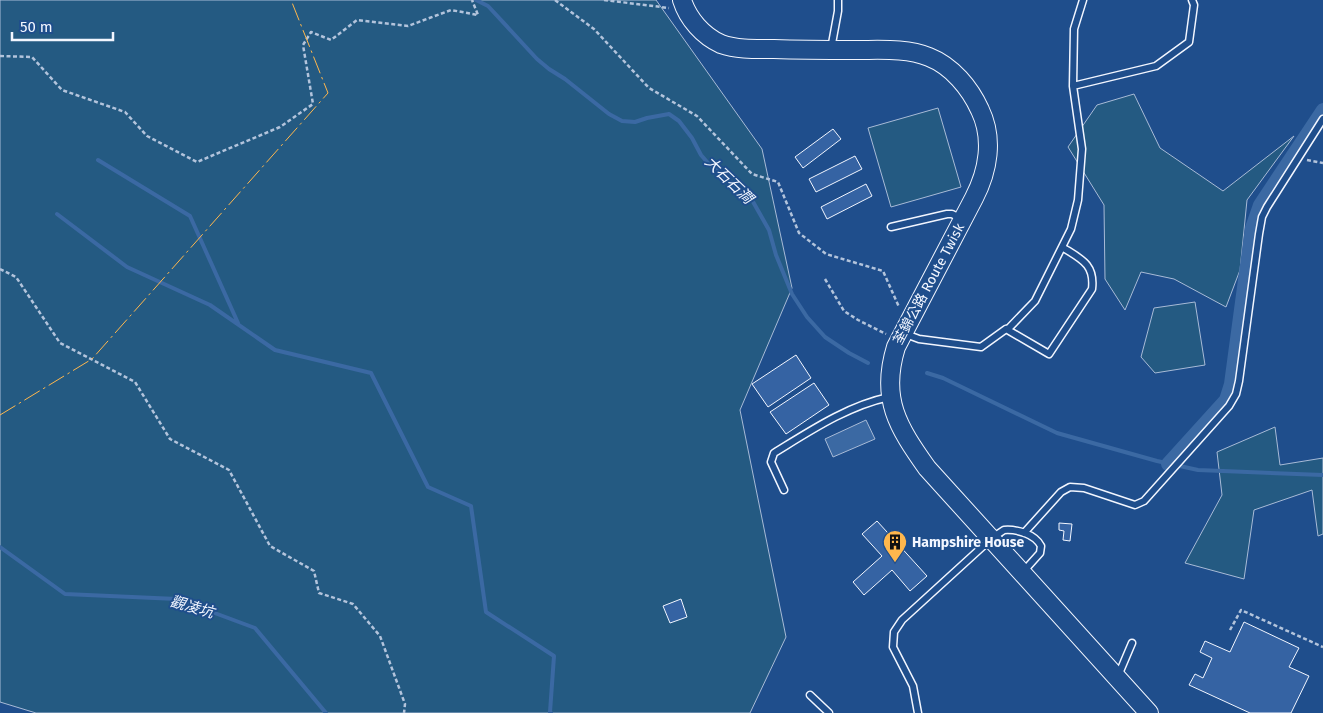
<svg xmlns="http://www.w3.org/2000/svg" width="1323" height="713" font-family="'Fira Sans','Noto Sans TC',sans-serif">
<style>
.green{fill:#245a82;stroke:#a8bbd7}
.water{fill:#3b69a3;stroke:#a8bbd7}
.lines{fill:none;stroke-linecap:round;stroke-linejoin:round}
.stream{stroke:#3b69a3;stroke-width:4}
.canal{stroke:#3b69a3;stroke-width:14}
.building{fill:#3563a3;stroke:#f2f6ff}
.lane-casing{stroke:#f2f6ff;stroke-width:9}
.secondary-casing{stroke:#f2f6ff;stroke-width:20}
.path{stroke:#b3c4dc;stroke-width:2.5;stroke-dasharray:4 2.5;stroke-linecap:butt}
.lane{stroke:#1f4e8c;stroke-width:6}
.secondary{stroke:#1f4e8c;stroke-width:18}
.power{stroke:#ffb74d;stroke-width:1;stroke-dasharray:18 4 2.5 4;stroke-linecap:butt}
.labels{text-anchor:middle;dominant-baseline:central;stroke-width:4;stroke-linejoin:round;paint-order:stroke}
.street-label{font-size:14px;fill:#f2f6ff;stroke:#1f4e8c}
.poi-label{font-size:14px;font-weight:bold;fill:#f2f6ff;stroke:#1f4e8c;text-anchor:start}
.water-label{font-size:15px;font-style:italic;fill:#f2f6ff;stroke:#1f4e8c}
</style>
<rect width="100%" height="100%" fill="#1f4e8c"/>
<path class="green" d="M0 0H656L762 149 792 288 740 410 786 637 750 713H36L0 702Z
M1134 94 1160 148 1223 191 1294 136 1247 200 1240 270 1226 307 1174 279 1141 272 1125 310 1105 279 1104 205 1068 147 1097 105Z
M938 108 961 187 891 207 868 128Z
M1195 302 1205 365 1155 373 1141 357 1154 308Z
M1275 427 1280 465 1323 458V534L1318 536 1312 490 1254 510 1244 579 1185 563 1222 495 1217 452Z"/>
<path class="water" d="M866 420 875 439 833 457 825 439Z"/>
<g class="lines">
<path class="stream" d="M476 0 488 6 537 59 549 69 565 79 609 114 622 121 635 122 647 118 669 114 679 121 692 138 701 155 708 163 752 200 769 230 776 255 792 294 807 317 825 337 849 353 868 363
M98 160 190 216 238 323
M57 214 127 267 210 305 275 350 371 373 428 487 471 506 486 612 554 656 550 712 551 713
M927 373 943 378 1057 433 1157 461 1198 470 1323 475
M0 547 65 594 177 599 255 628 326 713"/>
<path class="canal" d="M1168 464 1226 400 1231 384 1252 228 1260 205 1323 110"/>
</g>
<path class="building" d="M833 129 841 139 803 168 795 157Z
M855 156 862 169 816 192 809 179Z
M866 184 872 196 827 219 821 207Z
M796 355 811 378 768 407 752 384Z
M814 383 829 405 786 434 770 412Z
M877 521 927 576 910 591 892 570 864 595 853 582 882 556 862 534Z
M1059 523 1072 524 1070 541 1063 540 1064 531 1059 530Z
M681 599 687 617 670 623 663 606Z
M1244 622 1299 648 1289 667 1309 676 1291 713H1250L1189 685 1195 674 1203 678 1212 658 1200 652 1205 641 1230 652Z"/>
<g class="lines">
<g class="lane-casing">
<path id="lane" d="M831 49 838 11V0
M1073 86 1156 66 1189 42 1194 5 1192 0
M891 227 947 214H952L962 219
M1006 329 1049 354 1092 289C1095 264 1081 259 1062 247
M903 333 919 339 981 347 1006 329 1009 328 1035 301 1071 229 1078 200 1082 149 1073 86 1074 29 1083 0
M784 490 771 462 774 453C810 431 847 406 889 397
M1024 533 1061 492 1070 487 1084 488 1135 505 1144 501 1229 406 1236 394 1239 381 1259 234 1262 217 1267 207 1323 119
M1118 676 1132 643
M810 695 829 713
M918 713 913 686 893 647 894 632 902 620 992 538 1004 530C1017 529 1035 534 1041 546L1040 553 1023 572"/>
</g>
<g class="secondary-casing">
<path id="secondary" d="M682 0C688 19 703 36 721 44 738 50 757 49 774 49 802 50 830 50 857 50 881 50 907 48 929 57 952 66 970 88 980 110 994 139 988 171 974 198L896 347C880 399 898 427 927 468L1149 713"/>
</g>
<path class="path" d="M555 0 594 29 649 88 697 116 752 174 778 182 799 233 826 254 883 271 899 307
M604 0 669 8
M0 56 32 57 62 90 125 112 147 136 197 162 280 127 313 104 303 45 311 32 331 40 357 20 408 26 451 10 478 15 472 0
M1307 160 1323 163
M0 269 16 277 60 343 135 382 170 439 229 470 270 546 314 571 319 593 353 604 380 636 405 704 404 713
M825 279 844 311 858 320 886 334
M1230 630 1241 610 1323 647"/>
<use href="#lane" class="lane"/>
<use href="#secondary" class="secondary"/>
<path class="power" d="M0 415 92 359 328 93 291 0"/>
</g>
<defs>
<g id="building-pin" transform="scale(1.25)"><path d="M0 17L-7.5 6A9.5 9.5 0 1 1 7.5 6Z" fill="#ffb74d" stroke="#1f4e8c"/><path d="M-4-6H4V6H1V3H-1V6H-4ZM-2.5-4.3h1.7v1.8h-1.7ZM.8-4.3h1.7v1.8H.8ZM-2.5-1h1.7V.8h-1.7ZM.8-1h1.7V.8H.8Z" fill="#111"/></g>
</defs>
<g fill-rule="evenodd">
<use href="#building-pin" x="895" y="542"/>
</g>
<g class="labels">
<g class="street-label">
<text transform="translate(929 284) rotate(-62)">荃錦公路 Route Twisk</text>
</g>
<g class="poi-label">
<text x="912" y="542">Hampshire House</text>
</g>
<g class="water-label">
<text transform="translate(729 180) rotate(44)">大石石澗</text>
<text transform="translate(192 607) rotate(16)">觀凌坑</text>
</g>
</g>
<path d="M12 32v8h101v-8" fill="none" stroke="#f2f6ff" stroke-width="2.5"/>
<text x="20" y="32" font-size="15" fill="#f2f6ff" stroke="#1f4e8c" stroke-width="4" paint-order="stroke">50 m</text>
</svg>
